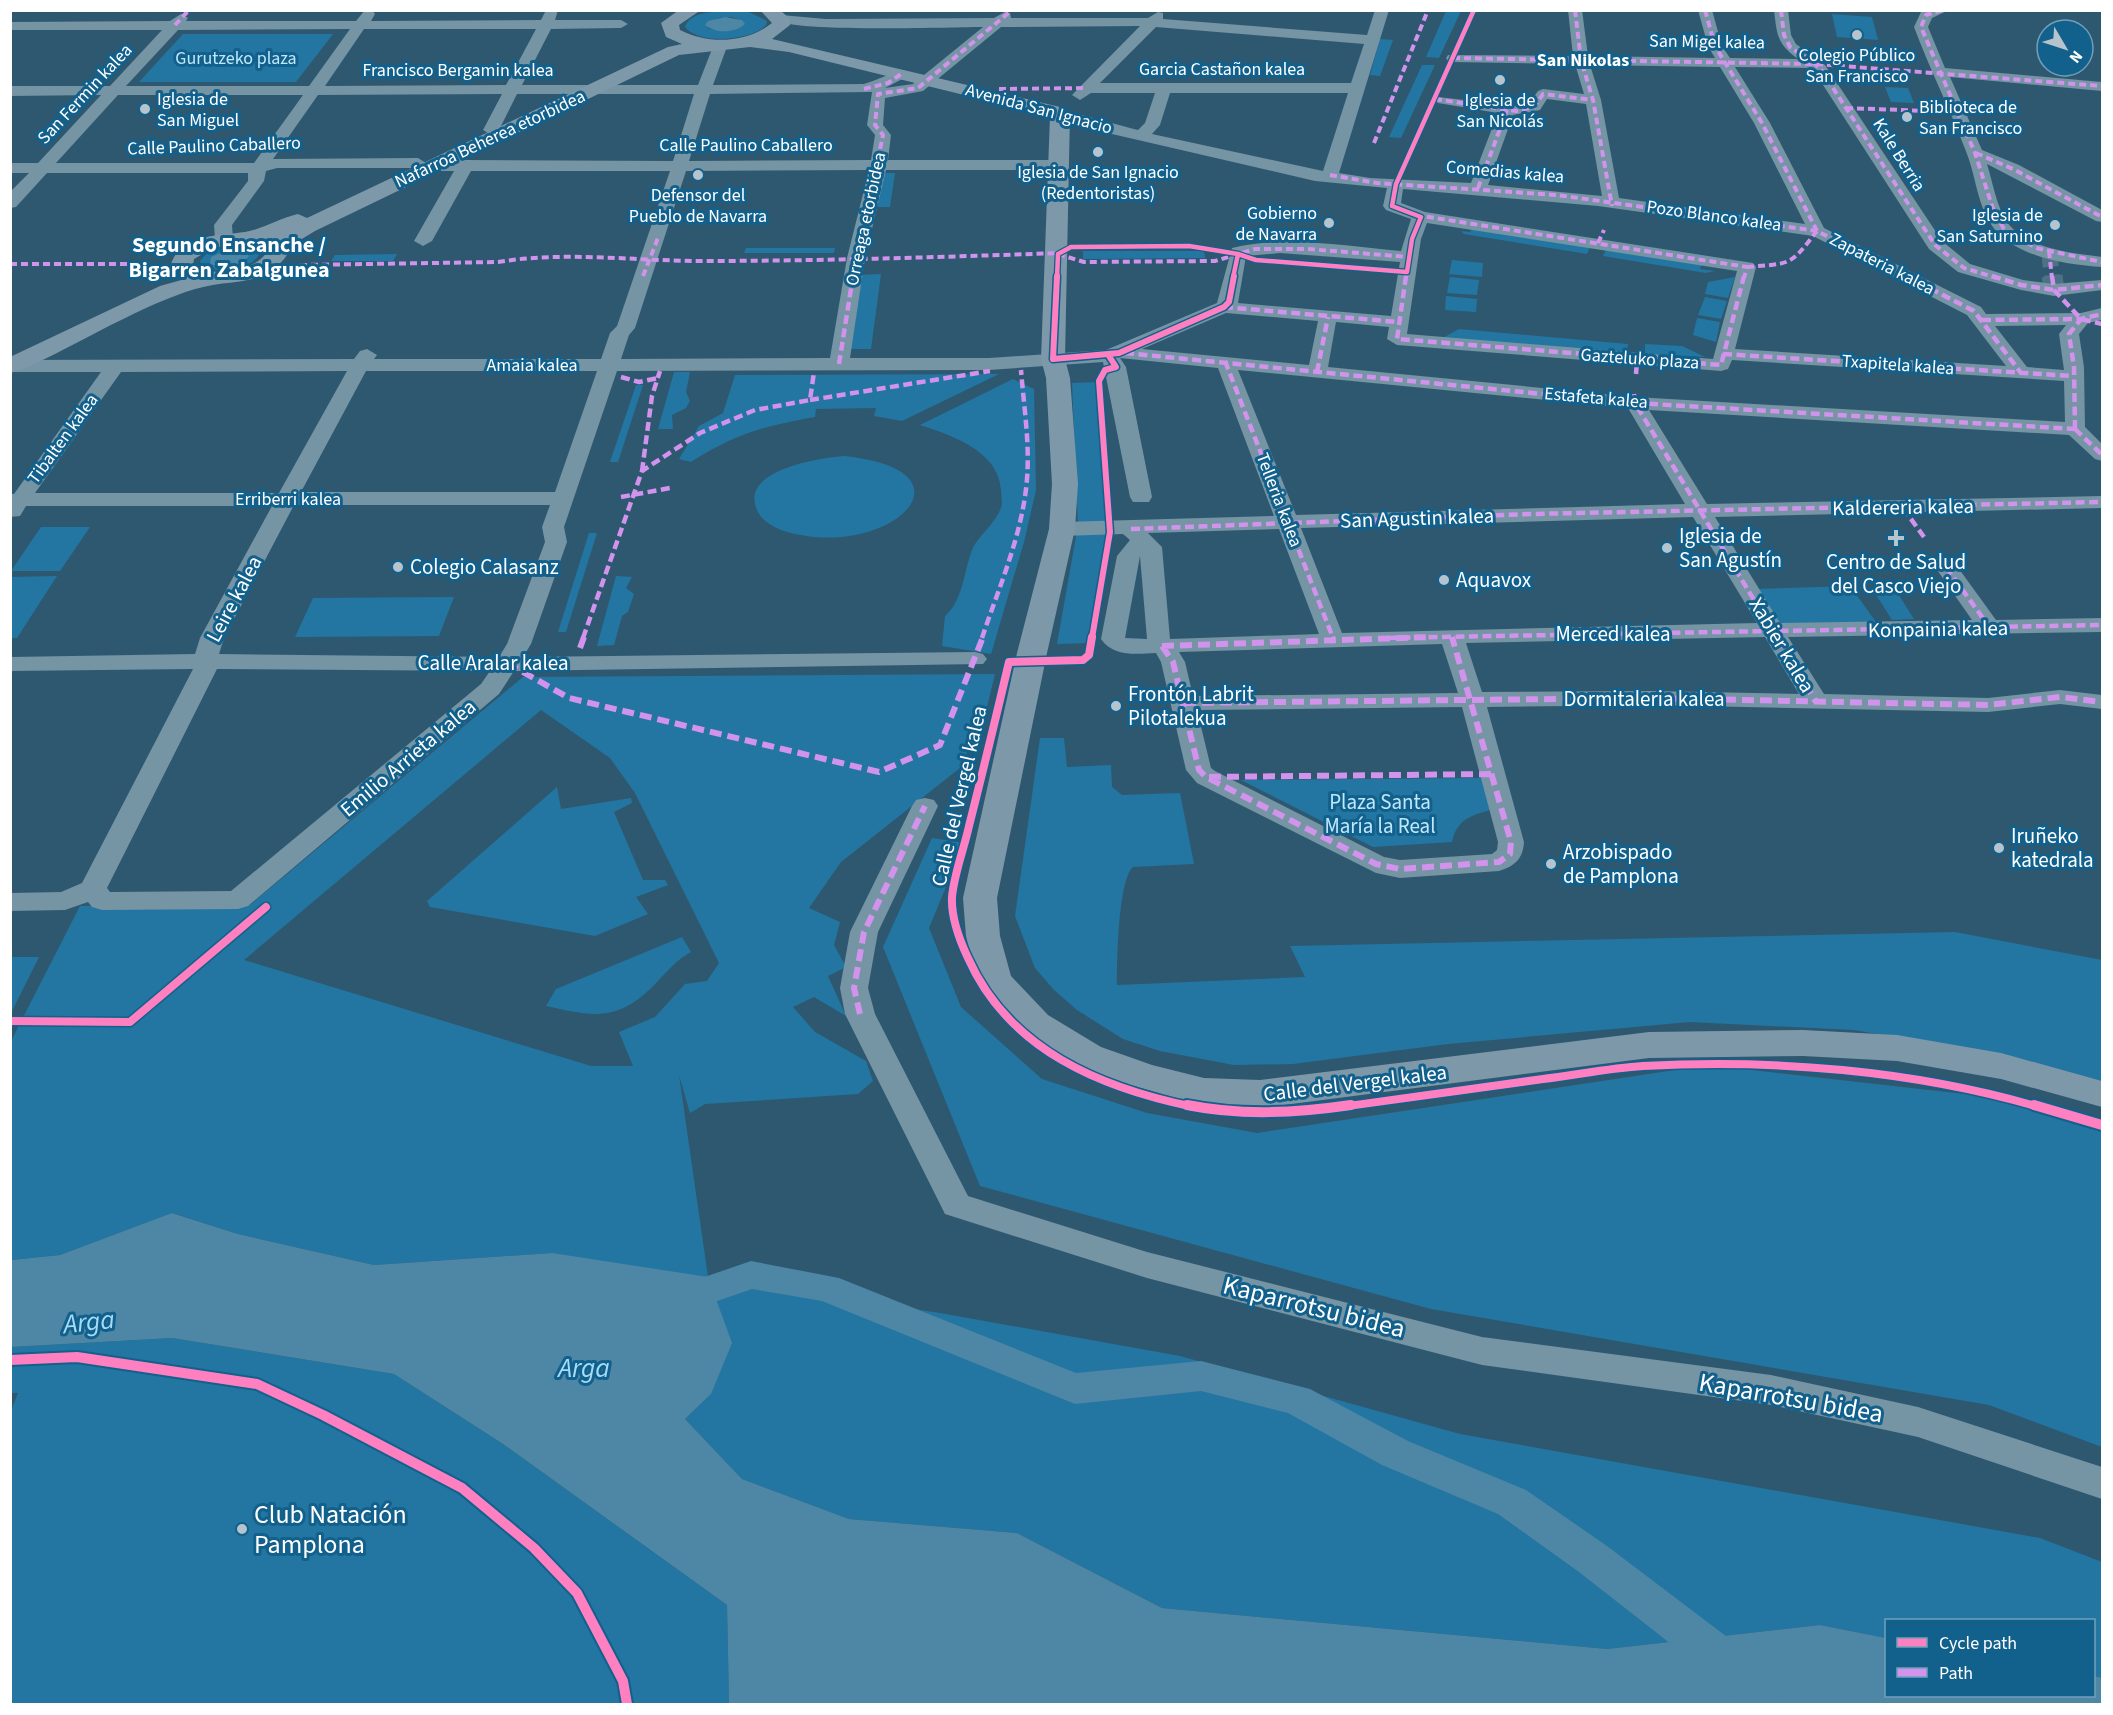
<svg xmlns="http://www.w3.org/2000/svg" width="2113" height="1715" font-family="'Source Sans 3',sans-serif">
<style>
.green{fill:#2376a1;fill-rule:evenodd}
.water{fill:#4e86a5}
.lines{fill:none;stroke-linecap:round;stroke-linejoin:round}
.canal{fill:#4e86a5;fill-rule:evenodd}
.minor-tunnel-far1{stroke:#4d7185;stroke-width:16;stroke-dasharray:16 8;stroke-linecap:butt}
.minor-tunnel{stroke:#4d7185;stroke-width:21;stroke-dasharray:21 10;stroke-linecap:butt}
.minor{fill:#7594a4;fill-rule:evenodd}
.secondary{fill:#7d99a9;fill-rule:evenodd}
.quiet-far2{stroke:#d193ec;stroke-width:4;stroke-dasharray:7 4;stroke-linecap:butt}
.quiet-far1{stroke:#d193ec;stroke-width:4.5;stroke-dasharray:9 4.5;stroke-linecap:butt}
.quiet{stroke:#d193ec;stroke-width:6;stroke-dasharray:12 6;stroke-linecap:butt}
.cycleway-far3-casing{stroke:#12608c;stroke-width:7}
.cycleway-far2-casing{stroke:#12608c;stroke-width:9}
.cycleway-far1-casing{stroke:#12608c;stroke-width:11}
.cycleway-casing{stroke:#12608c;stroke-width:14}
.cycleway-far3{stroke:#ff80c0;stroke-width:4.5}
.cycleway-far2{stroke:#ff80c0;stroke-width:6}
.cycleway-far1{stroke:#ff80c0;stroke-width:8}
.cycleway{stroke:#ff80c0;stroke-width:10}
.poi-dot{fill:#b6c5cd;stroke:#12608c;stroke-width:2}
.labels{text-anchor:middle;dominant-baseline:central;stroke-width:6;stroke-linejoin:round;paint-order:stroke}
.far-street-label{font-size:18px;fill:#fff;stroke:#12608c}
.far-poi-label{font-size:18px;fill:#fff;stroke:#12608c}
.far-park-label{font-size:18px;fill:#c0e8fc;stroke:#12608c}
.far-neighbourhood-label{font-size:18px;font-weight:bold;fill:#fff;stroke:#12608c}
.street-label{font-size:21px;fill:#fff;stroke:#12608c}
.poi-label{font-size:21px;fill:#fff;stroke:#12608c;text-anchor:start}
.park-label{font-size:21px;fill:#c0e8fc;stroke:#12608c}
.far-district-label{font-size:22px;font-weight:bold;fill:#fff;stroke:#12608c}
.near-street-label{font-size:26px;fill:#fff;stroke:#12608c}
.near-poi-label{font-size:26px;fill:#fff;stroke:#12608c;text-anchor:start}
.near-water-label{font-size:27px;font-style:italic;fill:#a5dcf8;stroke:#12608c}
</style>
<rect width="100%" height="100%" fill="#2e5870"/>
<path class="green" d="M726 11 749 12 767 21 766 25C752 41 698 45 685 27 690 12 712 12 726 11ZM731 17 742 20 735 29 722 31 707 28 718 18Z
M1446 11H1461L1439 58 1426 57Z
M1832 14 1872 17 1878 40 1837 37Z
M183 34H333L296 82H139Z
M1380 39 1393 40 1380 76 1370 75Z
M1422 65H1435L1401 138 1389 137Z
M1885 87 1908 88 1914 103 1891 102Z
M879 173H895L890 207H873Z
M1472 229 1591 245 1587 254 1464 234 1461 231 1470 232Z
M232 246 254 249 259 255C249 271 215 275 201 264L200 261 207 253Z
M746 248H835L834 253H744Z
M1607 248 1702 264 1700 269 1715 271 1706 273 1603 256Z
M1083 251H1204L1205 258 1083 259Z
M397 254 393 261H331L335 255Z
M1452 260 1483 263 1482 277 1449 274Z
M881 274 871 349H845L857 275Z
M1450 277 1479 280 1477 295 1447 293Z
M1735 277 1728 298 1705 294 1708 282Z
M1446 296 1477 299 1476 312 1445 310Z
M1705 297 1727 301 1721 319 1698 315Z
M1697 318 1720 322 1716 342 1693 335Z
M1459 329 1628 344 1627 353 1441 339Z
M1645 344 1682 346 1705 357 1645 354Z
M674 372H690L686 392 690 401 686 408 672 415 673 429H658Z
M999 374 902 421 874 416 876 408 816 409 815 417C764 426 735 434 691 462L679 459 699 426 723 413 735 375Z
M1013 379 1034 389 1036 490 1024 542 991 654 942 646 945 616C963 601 964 571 972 550 977 537 995 524 1001 508 1003 503 1001 496 1001 490 999 451 951 435 920 425Z
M1097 382 1107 540 1092 643 1057 644 1078 525 1072 383Z
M636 385H643L618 462H610Z
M844 456C978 470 896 553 801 535 786 533 765 526 758 512 736 470 820 458 844 456Z
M41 527H90L60 571H11Z
M589 533H597L566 632H558Z
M57 576 17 638H11V577Z
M616 576 632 577 626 588 634 594 628 612 622 616 614 645 597 646Z
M1850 586 1881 629 1777 630 1753 589Z
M1895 589 1914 619 1892 620 1873 590Z
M454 597 439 636 295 637 313 598Z
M995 674 986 711 960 768 841 862 809 908 840 922 834 945 846 967 828 976 846 1016 814 997 793 1007 815 1032 866 1061 873 1081 858 1094 705 1104 690 1113 679 1075 708 1277 940 1313 1180 1356 1460 1434 2040 1538 2102 1562V1678L2094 1676V1620H1886V1638L1820 1625 1607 1649 1162 1608 1017 1533 849 1519 742 1479 685 1419 711 1394 552 1253 374 1265 238 1234 173 1213 60 1255 11 1260 10 1043 80 906 251 904 523 677ZM541 710 610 758 635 793 719 963 707 981 685 984 655 1017 619 1032 633 1066H591L244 960Z
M1040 738H1064L1067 767 1111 765 1112 787 1122 795 1180 793 1194 864 1133 867C1118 880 1117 962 1117 985L1305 977 1290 946 1955 932 2102 960V1081L2012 1057 1854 1030 1690 1022 1448 1044 1293 1064 1234 1065 1160 1051 1123 1039 1077 1010 1054 990 1035 968 1015 916Z
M1485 778 1494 809C1473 815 1457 818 1452 842L1373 847 1241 780Z
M557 787 561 809 631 798 632 803 614 812 643 880H665L668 885 636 897 648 914 595 936 430 907 427 901Z
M932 838 964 843 929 928 961 1007 1042 1079 1147 1113 1257 1133 1708 1065 2009 1099 2102 1131V1447L1989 1405 1431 1309 980 1186 883 947Z
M682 937 691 952C677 959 667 972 656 983 619 1022 594 1017 546 1006L556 989Z
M11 957H39L11 1013 10 957Z
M172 1338 394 1374 503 1444 727 1605 729 1704H11L10 1413 18 1393H11V1347Z"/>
<path class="water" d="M725 17 742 20 745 24C735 33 716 34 705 25L708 21Z
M225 251H242L249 256C241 267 222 269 210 264L211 257Z
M172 1213 238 1234 374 1265 552 1253 708 1277 732 1343 711 1394 685 1419 742 1479 849 1519 1017 1533 1162 1608 1607 1649 1820 1625 1886 1638V1696H2094V1676L2102 1678V1704H729L727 1605 503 1444 394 1374 172 1338 11 1347V1260L60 1255Z"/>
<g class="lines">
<path class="canal" d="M751 1261 839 1278 1076 1373 1201 1361 1310 1389 1408 1441 1526 1490 1607 1546 1747 1652 1776 1690 1782 1704H1736L1717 1680 1579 1572 1498 1514 1382 1465 1288 1413 1201 1391 1075 1404 822 1301 752 1289 674 1316 661 1312 656 1302 661 1292Z"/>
<path class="minor-tunnel-far1" d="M2049 251 2052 278"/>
<path class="minor-tunnel" d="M2052 276 2054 290"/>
<path class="minor" d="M365 10 373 11 375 14 371 21 541 20 546 10H558L555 20H621L628 24 621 28 551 29 522 85H698L714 44 721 40 728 44 713 85 864 84C876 81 898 69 906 71L909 74 906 77 885 88 913 84 983 27C954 27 787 33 774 19L781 15 826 19 994 18 1005 12 1010 13 1011 18H1148L1158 12 1163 13V19L1367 35 1375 10H1389L1339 173 1370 178 1471 183 1498 113 1438 103 1435 100 1438 97 1516 106 1529 104 1538 91 1543 89 1584 94 1575 64 1453 62 1448 61 1446 58 1448 55 1573 56 1568 10H1582L1588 56 1715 58 1708 46 1698 10H1712L1722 46 1730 58 1798 59C1777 44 1777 35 1774 10H1788L1791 35 1796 44 1825 65 1942 241 1970 264 2023 280 2054 284 2102 280V290L2054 296 2021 290 1958 272 1929 249 1814 71 1811 68 1735 67 1770 123 1824 228 1981 307 1986 314 2081 313 2102 308V320L2088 323 2079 334 2084 367 2085 427 2102 444V461L2095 459 2069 435 1649 410 1707 504 2102 496V508L1715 517 1780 623 1972 620 1935 567 1938 562H1954L1996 620 2102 618V632L1788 637 1824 694 1988 698 2060 690 2102 695V709L2060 704 1988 712 1651 705 1487 707 1524 842C1523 859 1515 866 1499 871L1400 878 1376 873 1197 783 1186 770 1161 662 1156 653C1136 654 1113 657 1101 639L1117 556 1130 540 1123 534 1062 536 1054 534 1051 529 1054 524 1062 522 1274 516 1218 368 1120 358 1126 367 1152 497 1149 502H1133L1130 497 1103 362 989 370 617 371 564 527 567 542 531 644 523 657 975 652 983 654 987 659 983 664 514 671 499 694 248 906 238 909 102 910 92 907 88 902 65 910 10 911V893L61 892 82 883 193 669 10 671V657L195 654 200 638 272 506H26L20 516 10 517V494H14L101 372H10V360L354 359 360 351 367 349 377 355 374 359H601L610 333 617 326 670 171H471L432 241 423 246 414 241 454 171H433L425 166 433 161 466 160 673 161 694 94H517L499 130 491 135 483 130 502 94 318 95 273 159 418 158 426 163 418 168H277L266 171 264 181 232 225 233 239 224 244 215 239 214 225 248 181V173H47L16 207 10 208V192L29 173H10V163H38L101 95 10 96V86H110L162 30H10V22L170 21 181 14 188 18 186 21H356ZM1140 26 1072 95 1080 100 1091 93H1155L1145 123 1138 130C1124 127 1061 108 1054 110L1052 113 1054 116 1086 128 1315 181 1387 188 1383 206 1386 210 1411 219 1401 251C1346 246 1286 235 1232 248L1217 303 1106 350 989 358H850L865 258 886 170H1058L1066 165 1058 160H888L891 135 883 125 885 98 923 91 1001 27ZM1156 27 1364 44 1351 83H1100ZM350 29 309 86H126L178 30ZM364 29H536L506 85 325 86ZM1590 65 1720 67 1754 123 1805 224 1619 198 1601 100ZM872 92 867 125 875 135 871 160 689 161 710 94ZM1170 93H1348L1323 171 1152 134 1160 125ZM118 95H303L254 163H56ZM1547 99 1586 104 1602 196 1488 185 1513 115 1540 110ZM869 170 847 258 830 358 621 359 629 335 635 328 686 171ZM1403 189 1598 206 1813 236 1967 315 2006 366 1735 349 1756 267 1753 263 1425 212 1401 203ZM1427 223 1737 271 1713 359 1407 334 1421 239ZM1280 253 1400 262 1391 316 1238 303 1246 256ZM1226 313 1318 321 1309 365 1142 349ZM1336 322 1389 327 1387 339 1397 345 1721 371 1728 369 1732 360 2064 381 2065 422 1635 397 1328 367ZM2066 325 2059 334 2064 370 2027 367 1995 326ZM1238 370 1628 408 1685 504 1296 515ZM347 371 279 493H35L121 372ZM366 371H597L555 492H301ZM294 505H550L542 527 545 542 507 644 499 657 219 654 224 638ZM1693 517 1757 623 1342 633 1301 528ZM1279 529 1319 634 1170 639 1162 547 1148 533ZM1140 556 1147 639 1125 638ZM1765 637 1799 694 1651 691 1482 692 1466 643ZM1442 644 1458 693 1193 696 1185 662 1179 652ZM217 669 490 671 481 684 231 891 110 892 107 888ZM1462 707 1498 842 1497 850 1492 854 1400 860 1384 857 1215 771 1211 768 1197 710Z
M1926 10H1949L1932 18 1928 27 1945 68 2102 82V91L1950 77 1982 150 2019 165 2102 210V222L2096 221 1987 164C1993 183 1996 205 2007 222 2026 249 2073 253 2102 257V267C2070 265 2023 258 1999 234 1978 213 1977 180 1967 154 1951 111 1930 70 1914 27L1921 12Z
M925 798 934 800 938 806 878 932 868 988 875 1014 968 1196 1147 1252 1482 1337 1771 1375 1918 1407 2102 1467V1499L1918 1437 1771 1405 1482 1365 1147 1278 945 1214 845 1014 840 988 850 932 912 806 916 800Z"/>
<path class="secondary" d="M679 10H701L679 25 680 30C709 45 747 43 772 23L760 10H780L790 19V25L772 39 1060 107 1070 113 1065 359 1070 378 1078 484 1075 529 1047 653 997 898 1000 936 1011 976 1048 1015 1101 1047 1152 1065 1204 1078 1260 1080 1649 1032 1803 1030 1897 1035 2001 1053 2102 1081V1107L2001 1079 1897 1061 1803 1056 1649 1058 1260 1108 1204 1106 1131 1085 1075 1065 1022 1033 977 980 966 936 963 898 1017 653 1049 529 1052 484 1046 378 1041 359 1050 116 789 52 750 47 679 55 315 231 287 248 289 252C269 283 245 280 213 285 168 292 99 332 57 353 42 360 27 369 10 373V357L160 286 185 279 170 267C179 234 216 236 245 232 263 229 280 218 298 214L307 218 668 47 682 44 666 37 661 23ZM231 245 258 246 267 252C254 272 212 278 193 265L194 259 213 248Z"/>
<path class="quiet-far2" d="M1575 10 1581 60 1593 100 1612 206
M1705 10 1715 46 1762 123 1817 231 1909 278
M1781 10 1784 35 1790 47 1820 68 1935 245 1964 268 1997 278
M1942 10 1926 15 1921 27 1975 153 1994 212 2004 229 2036 248 2102 262
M175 25 189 10
M1453 58 1816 64 2102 86
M864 89 888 83 901 74
M999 89 1087 88
M1435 99 1516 111 1534 107 1543 94 1593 100
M1846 108 1956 112
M1374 143 1428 10
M1976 153 2013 169 2102 217
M1330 175 1377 183 1557 195 1817 231
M1478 188 1507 110
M1416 215 1747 267 1744 278
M1598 243 1604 230
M2049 251 2052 278
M1058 254 1084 262 1215 261 1255 249H1308L1409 257
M10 264H153
M300 265 498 262C565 251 634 261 702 261 822 261 941 257 1061 253
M1747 267C1792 263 1789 267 1817 231
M643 276 658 238
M853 278 883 135 875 125 878 94 918 88 1012 10
M1406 278 1407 268"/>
<path class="quiet-far1" d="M1406 276 1397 339 1721 365 1744 276
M1906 276 1974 311 2021 373
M1992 276 2021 285 2054 290 2102 285
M2052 276 2054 290
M2054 290 2081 319 2102 324
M1224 307 1398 322
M1982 320 2081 319 2102 314
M1125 353 1635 403 2075 429
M1723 354 2073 376
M1225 361 1333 638
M839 364 853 276
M1317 372 1328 317
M1636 374 1637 360
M621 377 639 382 658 378
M1634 394 1635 403 1777 638
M810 400 990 371
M2075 429 2074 367 2069 334 2081 319
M2075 429 2102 455
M642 471 652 396 660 371
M621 497 670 488
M1903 508 1924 537
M1131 529 1531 514 2102 502
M1946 567 1990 628
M583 638 642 471 700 433 755 410 810 400 814 372
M982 638C998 590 1020 540 1026 489 1031 449 1024 409 1021 370
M1388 638 2102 625"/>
<path class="quiet" d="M1332 637 1333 639
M1777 637 1816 702
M1162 646 1432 637
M1162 646 1173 662 1199 770 1206 777 1376 864 1400 869 1499 862 1510 854 1511 842 1452 637
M580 648 584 637
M507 663 569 698 879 772 940 745 983 637
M1184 703 1651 698 1988 705 2060 697 2102 702
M1209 777 1493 774
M860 1014 854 988 864 932 925 806"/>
<g class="cycleway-far3-casing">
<path id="cycleway-far3" d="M1238 254 1256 260 1407 272 1412 239 1421 217 1392 206 1396 184 1474 10
M1057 278 1058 254 1071 247 1189 246 1238 254
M1233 278 1238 254"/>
</g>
<g class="cycleway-far2-casing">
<path id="cycleway-far2" d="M1057 276 1053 359 1119 353 1224 307 1229 302 1234 276
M1092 638 1110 532 1099 381 1105 370 1116 367 1109 356"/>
</g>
<g class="cycleway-far1-casing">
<path id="cycleway-far1" d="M1092 637 1089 655 1083 660 1009 662C996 717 983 771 969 826 964 849 954 874 952 897 951 916 960 941 968 958 1009 1050 1101 1088 1194 1107
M10 1021 130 1022 266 907
M1340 1107C1408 1098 1476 1088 1543 1079 1576 1075 1610 1068 1643 1066 1774 1059 1912 1070 2039 1107"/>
</g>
<g class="cycleway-casing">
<path id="cycleway" d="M1187 1105C1242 1116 1296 1113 1351 1105
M2034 1105 2102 1125
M10 1360 77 1357 257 1384 323 1415 462 1488 534 1548 577 1593 623 1681 627 1704"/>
</g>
<use href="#cycleway-far3" class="cycleway-far3"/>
<use href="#cycleway-far2" class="cycleway-far2"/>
<use href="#cycleway-far1" class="cycleway-far1"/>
<use href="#cycleway" class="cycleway"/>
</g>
<g class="poi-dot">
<circle cx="1857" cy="35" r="6"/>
<circle cx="1500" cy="80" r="6"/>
<circle cx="145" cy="109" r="6"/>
<circle cx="1907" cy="117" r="6"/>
<circle cx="1098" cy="152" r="6"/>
<circle cx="698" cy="175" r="6"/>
<circle cx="1329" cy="223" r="6"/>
<circle cx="2055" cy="225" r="6"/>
<path d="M1893 529h6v6h6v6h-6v6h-6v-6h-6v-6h6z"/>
<circle cx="1667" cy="548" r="6"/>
<circle cx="398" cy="567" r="6"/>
<circle cx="1444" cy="580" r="6"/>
<circle cx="1116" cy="706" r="6"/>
<circle cx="1999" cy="848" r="6"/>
<circle cx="1551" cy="864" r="6"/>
<circle cx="242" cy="1529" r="6"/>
</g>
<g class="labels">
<g class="far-street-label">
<text transform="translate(1707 42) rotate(1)">San Migel kalea</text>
<text x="1222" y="69">Garcia Castañon kalea</text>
<text x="458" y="70">Francisco Bergamin kalea</text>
<text transform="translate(85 94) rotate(-47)">San Fermin kalea</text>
<text transform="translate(1039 109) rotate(15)">Avenida San Ignacio</text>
<text transform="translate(490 139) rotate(-25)">Nafarroa Beherea etorbidea</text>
<text x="746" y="145">Calle Paulino Caballero</text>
<text transform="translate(214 146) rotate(-2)">Calle Paulino Caballero</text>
<text transform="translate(1899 155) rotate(58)">Kale Berria</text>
<text transform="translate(1505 172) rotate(5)">Comedias kalea</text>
<text transform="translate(1714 216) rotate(8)">Pozo Blanco kalea</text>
<text transform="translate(866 219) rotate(-78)">Orreaga etorbidea</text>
<text transform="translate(1882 264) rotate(27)">Zapateria kalea</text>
<text transform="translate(1640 359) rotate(4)">Gazteluko plaza</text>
<text x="532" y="365">Amaia kalea</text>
<text transform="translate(1898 365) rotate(4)">Txapitela kalea</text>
<text transform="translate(1596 398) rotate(5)">Estafeta kalea</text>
<text transform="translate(63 439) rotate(-54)">Tibalten kalea</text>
<text x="288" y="499">Erriberri kalea</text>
<text transform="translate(1279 500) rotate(69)">Telleria kalea</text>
</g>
<g class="far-poi-label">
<text x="1857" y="55">Colegio Público<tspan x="1857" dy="21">San Francisco</tspan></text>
<text x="157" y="99" text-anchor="start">Iglesia de<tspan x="157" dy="21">San Miguel</tspan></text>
<text x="1500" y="100">Iglesia de<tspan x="1500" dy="21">San Nicolás</tspan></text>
<text x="1919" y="107" text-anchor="start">Biblioteca de<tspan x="1919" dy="21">San Francisco</tspan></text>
<text x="1098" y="172">Iglesia de San Ignacio<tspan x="1098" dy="21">(Redentoristas)</tspan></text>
<text x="698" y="195">Defensor del<tspan x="698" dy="21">Pueblo de Navarra</tspan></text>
<text x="1317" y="213" text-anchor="end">Gobierno<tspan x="1317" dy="21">de Navarra</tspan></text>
<text x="2043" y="215" text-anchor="end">Iglesia de<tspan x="2043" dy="21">San Saturnino</tspan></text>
</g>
<g class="far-park-label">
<text x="236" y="58">Gurutzeko plaza</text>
</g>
<g class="far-neighbourhood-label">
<text x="1583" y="60">San Nikolas</text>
</g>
<g class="street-label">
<text transform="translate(1903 507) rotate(-1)">Kaldereria kalea</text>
<text transform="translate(1417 518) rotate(-2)">San Agustin kalea</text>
<text transform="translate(234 599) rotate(-62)">Leire kalea</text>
<text transform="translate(1938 629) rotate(-1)">Konpainia kalea</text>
<text x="1613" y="634">Merced kalea</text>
<text transform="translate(1782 645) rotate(59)">Xabier kalea</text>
<text x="493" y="663">Calle Aralar kalea</text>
<text x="1644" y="699">Dormitaleria kalea</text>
<text transform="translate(408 758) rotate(-40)">Emilio Arrieta kalea</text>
<text transform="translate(959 796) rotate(-77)">Calle del Vergel kalea</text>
<text transform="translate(1355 1083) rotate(-7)">Calle del Vergel kalea</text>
</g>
<g class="poi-label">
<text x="1679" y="536">Iglesia de<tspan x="1679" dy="24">San Agustín</tspan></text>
<text x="1896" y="562" text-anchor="middle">Centro de Salud<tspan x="1896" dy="24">del Casco Viejo</tspan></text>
<text x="410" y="567">Colegio Calasanz</text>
<text x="1456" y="580">Aquavox</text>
<text x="1128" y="694">Frontón Labrit<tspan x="1128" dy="24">Pilotalekua</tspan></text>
<text x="2011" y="836">Iruñeko<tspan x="2011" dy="24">katedrala</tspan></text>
<text x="1563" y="852">Arzobispado<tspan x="1563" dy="24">de Pamplona</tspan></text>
</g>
<g class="park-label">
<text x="1380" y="802">Plaza Santa<tspan x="1380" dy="24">María la Real</tspan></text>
</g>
<g class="far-district-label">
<text x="229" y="245">Segundo Ensanche /<tspan x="229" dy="25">Bigarren Zabalgunea</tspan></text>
</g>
<g class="near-street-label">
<text transform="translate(1314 1307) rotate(14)">Kaparrotsu bidea</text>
<text transform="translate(1791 1398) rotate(10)">Kaparrotsu bidea</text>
</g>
<g class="near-poi-label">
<text x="254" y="1514">Club Natación<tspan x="254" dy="30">Pamplona</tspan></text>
</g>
<g class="near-water-label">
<text transform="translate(89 1322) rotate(-6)">Arga</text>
<text x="584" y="1368">Arga</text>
</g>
</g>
<rect width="2113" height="1715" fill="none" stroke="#ffffff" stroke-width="24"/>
<rect x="1885" y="1619" width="210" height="78" fill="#12608c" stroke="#71a0ba" stroke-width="1.5"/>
<rect x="1897" y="1638" width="30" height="9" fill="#ff80c0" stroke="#71a0ba" stroke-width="1.5"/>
<text x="1939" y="1649" font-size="18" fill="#ffffff">Cycle path</text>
<rect x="1897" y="1668" width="30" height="9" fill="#d193ec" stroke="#71a0ba" stroke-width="1.5"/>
<text x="1939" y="1679" font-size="18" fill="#ffffff">Path</text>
<g transform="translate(2065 48) rotate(129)"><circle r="28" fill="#12608c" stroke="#71a0ba" stroke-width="1.5"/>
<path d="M0-4.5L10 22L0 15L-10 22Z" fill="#b6c5cd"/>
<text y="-9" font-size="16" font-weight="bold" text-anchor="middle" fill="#ffffff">N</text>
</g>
</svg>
